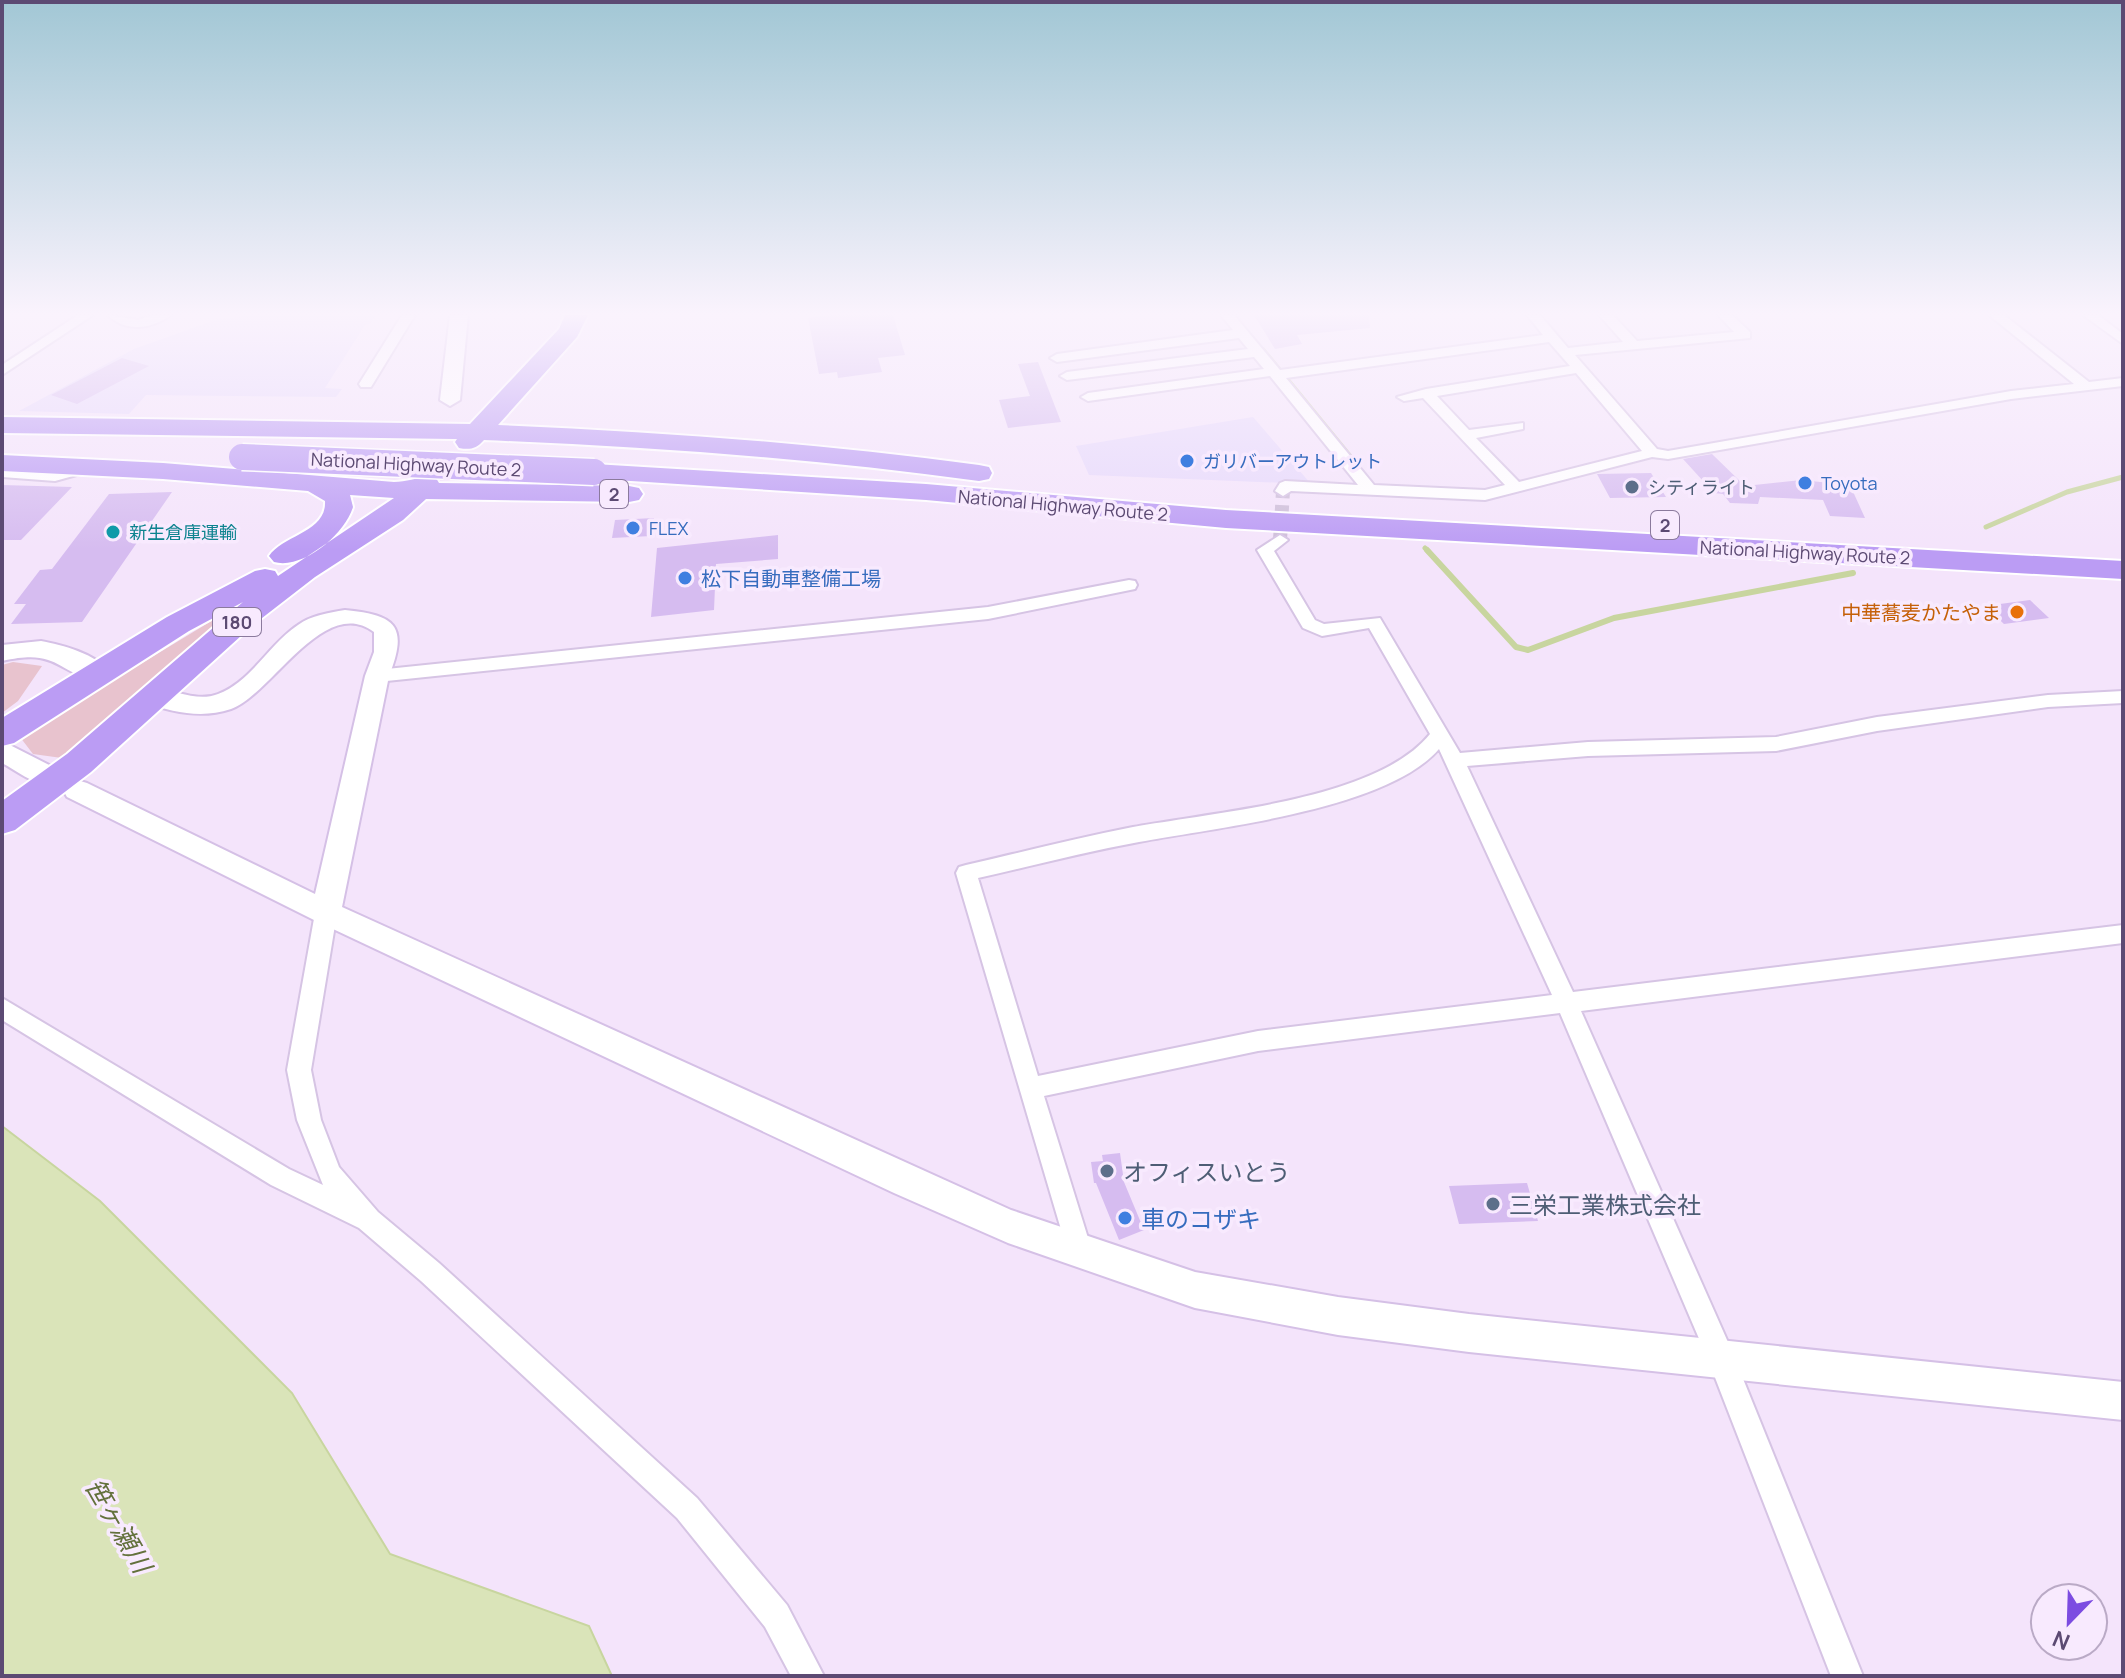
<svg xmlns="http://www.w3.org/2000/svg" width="2125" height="1678" font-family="Manrope,'Noto Sans JP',sans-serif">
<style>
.commercial{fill:#e6d8fb}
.green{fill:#e8c3ce}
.water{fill:#dae4b9;stroke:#c8d59f;stroke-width:2}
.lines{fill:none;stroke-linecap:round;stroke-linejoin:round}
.stream-far1{stroke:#c8d59f;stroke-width:5}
.stream{stroke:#c8d59f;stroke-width:6}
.building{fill:#d6bcf0}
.street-tunnel{stroke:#cebed9;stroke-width:14;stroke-dasharray:14 7;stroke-linecap:butt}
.street-casing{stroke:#d6c4e4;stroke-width:4}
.secondary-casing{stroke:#d5c0e6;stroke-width:4}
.highway-casing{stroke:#fff;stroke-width:4}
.street{fill:#fff;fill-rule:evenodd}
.secondary{fill:#fff;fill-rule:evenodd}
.highway{fill:#bb9cf4;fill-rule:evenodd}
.highway-bridge-casing{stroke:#fff;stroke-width:29;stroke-linecap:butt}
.highway-bridge{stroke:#bb9cf4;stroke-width:26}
.shop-dot{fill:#3f7fe0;stroke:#f8eafe;stroke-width:3}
.service-dot{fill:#5c6f8a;stroke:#f8eafe;stroke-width:3}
.culture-dot{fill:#0f9aa8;stroke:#f8eafe;stroke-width:3}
.food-dot{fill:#e8710a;stroke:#f8eafe;stroke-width:3}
.labels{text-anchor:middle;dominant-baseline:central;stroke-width:7;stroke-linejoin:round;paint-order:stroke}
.far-shop-label{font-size:18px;fill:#366cbe;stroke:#f8eafe;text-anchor:start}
.far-street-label{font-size:18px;fill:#5c4a73;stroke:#f8eafe}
.far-service-label{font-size:18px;fill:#4e5e75;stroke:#f8eafe;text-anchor:start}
.shield{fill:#f8eafe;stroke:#8b7a9d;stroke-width:2}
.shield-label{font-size:18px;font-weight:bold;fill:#5c4a73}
.far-culture-label{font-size:18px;fill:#0d838f;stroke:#f8eafe;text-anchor:start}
.shop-label{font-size:20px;fill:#366cbe;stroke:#f8eafe;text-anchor:start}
.food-label{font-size:20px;fill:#c56008;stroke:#f8eafe;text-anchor:end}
.near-service-label{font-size:24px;fill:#4e5e75;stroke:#f8eafe;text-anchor:start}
.near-shop-label{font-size:24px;fill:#366cbe;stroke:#f8eafe;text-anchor:start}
.near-water-label{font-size:26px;font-style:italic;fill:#63713c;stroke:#f8eafe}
</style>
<rect width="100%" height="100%" fill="#f4e4fb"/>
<path class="commercial" d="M257 315H376L370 324 365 325 325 388 342 389 336 397 146 395 129 414 19 411 134 349 215 320Z
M1253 417 1311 484 1089 475 1076 446Z"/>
<path class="green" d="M218 617 225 620 144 692 76 744 69 759 33 754 20 737Z
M13 662 42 666 18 701 2 713V665Z"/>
<path class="water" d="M2 1126 100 1201 292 1393 390 1554 589 1626 612 1676H2Z"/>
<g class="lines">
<path class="stream-far1" d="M1263 350 1349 455
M1986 527 2067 492 2123 477
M1425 548 1429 552"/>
<path class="stream" d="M1427 550 1516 647 1528 650 1614 618 1853 573"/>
</g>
<path class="building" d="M831 315H893L905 355 878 358 882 372 838 378 837 372 819 374 808 318Z
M1254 315H1369L1370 328 1297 335 1302 344 1275 349Z
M122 358 149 366 77 404 51 395Z
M1038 362 1061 422 1008 428 999 400 1030 396 1018 364Z
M1712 454 1745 486 1801 480 1850 485 1865 518 1830 516 1823 500 1760 497 1758 504 1730 503 1723 494 1714 493 1683 459Z
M1651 473 1666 497 1610 498 1597 474Z
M2 485 72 487 21 540H2Z
M172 492 82 622 11 624 26 604H14L40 570 52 569 109 494Z
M654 518 651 536 612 538 615 520Z
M778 535V559L716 564 714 610 651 617 657 548Z
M2030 600 2049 618 2004 624 1985 606Z
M1120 1153 1124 1182 1144 1230 1119 1240 1096 1183H1094L1091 1162 1103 1161 1102 1155Z
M1527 1183 1538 1221 1459 1224 1449 1186Z"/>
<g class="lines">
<path class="street-tunnel" d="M1280 540 1283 491"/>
<g class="street-casing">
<path id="street" d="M78 315H93L2 375V365Z
M108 315 138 320 153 315H171C152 329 126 333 108 315Z
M402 315H415L371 387H361L359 384Z
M1221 315H1234L1280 370 1543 335 1527 315H1540L1568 348 1623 342 1599 315H1613L1637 341 1734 332 1718 315H1732L1750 332V338L1575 355 1657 449 1668 451 2011 391 2074 384 1989 315H2004L2089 382 2123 378V386L2011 399 1668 459 1652 457 1485 500 1291 491 1283 496 1275 491 1280 483 1285 481 1358 485 1270 376 1088 401 1081 397 1088 393 1264 369 1254 357 1067 380 1060 376 1067 372 1248 349 1239 338 1057 362 1050 358 1057 354 1233 330ZM1549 342 1570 366 1426 389 1397 397 1404 401 1423 398 1505 485 1485 490 1374 485 1286 378ZM1576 373 1642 451 1519 482 1476 438 1523 429V423L1469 430 1437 396Z
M2083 315H2098L2123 334V344Z
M86 464 91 465V471L55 481 2 477V469L55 471Z
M1280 535 1288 540 1274 551 1315 620 1324 624 1380 618 1460 753 1588 742 1776 737 1877 717 2048 695 2123 691V703L2048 707 1877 731 1776 751 1588 756 1467 766 1573 992 2123 925V943L1581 1011 1731 1349 1863 1676H1831L1709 1362 1560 1013 1258 1051 1044 1096 1092 1251 1088 1260 1079 1264 1070 1260 956 873 959 867 966 865C1022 852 1077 838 1133 827 1214 812 1377 800 1430 734L1369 628 1322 636 1303 628 1257 550ZM1439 749 1552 995 1258 1031 1038 1076 978 878C1031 866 1085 852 1139 842 1218 827 1386 810 1439 749Z
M1129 580 1135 581 1137 585 1135 589 988 619 377 682 368 676 377 670 988 607Z
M326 904 333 907 337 913 311 1070 321 1120 339 1167 378 1212 439 1263 697 1498 787 1605 824 1676H791L765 1627 677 1518 421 1281 359 1228 271 1185 2 1020V998L289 1169 323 1185 297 1120 287 1070 315 913 319 907Z"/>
</g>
<g class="secondary-casing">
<path id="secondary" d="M450 315H468L460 400 450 406 440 400Z
M345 610C395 615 409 625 389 676L342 907 1011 1210 1195 1272 1338 1297 1469 1314 2123 1382V1420L1469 1352 1338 1335 1195 1308 1008 1243 894 1193 316 921 67 797 63 790 67 783 77 780 87 783 315 894 365 676 374 652V632C324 594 272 694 231 709 201 719 174 712 145 703L141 697 145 691C169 684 193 704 218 694 252 681 269 644 298 625 312 615 328 613 345 610Z
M41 641C62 645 98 654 109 673L106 679 97 682C53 669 57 649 2 661V645Z
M2 741 57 769 61 776 57 783C38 789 19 772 2 763Z"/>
</g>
<g class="highway-casing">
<path id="highway" d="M565 315H588L577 337 498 425C659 432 819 443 979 465L989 467 992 473 989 479 979 481C814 458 650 447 484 440 476 449 470 450 459 448L455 442 457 439H454L2 433V417L470 424 559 329Z
M2 455 163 463 394 482C409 482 421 475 436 478L439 483 629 486 639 488 643 494 639 500 629 502 426 499 403 520 315 577 253 625 91 772 15 830 2 834V801L67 754 243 602 189 631 14 743 2 746V718L167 617 255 571 265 569 275 571 278 576 394 498 350 495 353 507C345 534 303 570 274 562L269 556C283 535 327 532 325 501L308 491 163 479 2 471Z
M594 464 926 484 1226 510 2123 561V579L1226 528 926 500 584 478 581 472 584 466Z"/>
</g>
<use href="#street" class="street"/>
<use href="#secondary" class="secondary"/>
<use href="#highway" class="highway"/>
<g class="highway-bridge-casing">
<path id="highway-bridge" d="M242 457 594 472"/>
</g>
<use href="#highway-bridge" class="highway-bridge"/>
</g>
<linearGradient id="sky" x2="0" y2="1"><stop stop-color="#a2c7d5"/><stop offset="0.57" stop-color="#faf3fd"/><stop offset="1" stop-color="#faf3fd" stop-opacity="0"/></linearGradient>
<rect width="2125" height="550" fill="url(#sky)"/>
<g class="shop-dot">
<circle cx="1187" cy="461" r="8"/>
<circle cx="1805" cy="483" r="8"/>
<circle cx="633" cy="528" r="8"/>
<circle cx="685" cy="578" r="8"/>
<circle cx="1125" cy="1218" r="8"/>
</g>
<g class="service-dot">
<circle cx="1632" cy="487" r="8"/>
<circle cx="1107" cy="1171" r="8"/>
<circle cx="1493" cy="1204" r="8"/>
</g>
<circle class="culture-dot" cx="113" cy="532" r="8"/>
<circle class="food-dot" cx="2017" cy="612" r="8"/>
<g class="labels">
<g class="far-shop-label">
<text x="1203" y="461">ガリバーアウトレット</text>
<text x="1821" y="483">Toyota</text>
<text x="649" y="528">FLEX</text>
</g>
<g class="far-street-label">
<text transform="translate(416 464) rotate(3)">National Highway Route 2</text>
<text transform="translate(1063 505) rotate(5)">National Highway Route 2</text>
<text transform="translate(1805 552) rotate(3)">National Highway Route 2</text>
</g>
<g class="far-service-label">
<text x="1648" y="487">シティライト</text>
</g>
<g class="shield">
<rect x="600" y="480" width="28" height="28" rx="6"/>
<rect x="1651" y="511" width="28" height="28" rx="6"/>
<rect x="213" y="608" width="48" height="28" rx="6"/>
</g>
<g class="shield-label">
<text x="614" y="494">2</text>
<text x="1665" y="525">2</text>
<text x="237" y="622">180</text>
</g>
<g class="far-culture-label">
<text x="129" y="532">新生倉庫運輸</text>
</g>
<g class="shop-label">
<text x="701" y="578">松下自動車整備工場</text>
</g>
<g class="food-label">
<text x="2001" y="612">中華蕎麦かたやま</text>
</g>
<g class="near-service-label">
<text x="1123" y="1171">オフィスいとう</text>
<text x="1509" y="1204">三栄工業株式会社</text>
</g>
<g class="near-shop-label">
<text x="1141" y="1218">車のコザキ</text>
</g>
<g class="near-water-label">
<text transform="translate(119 1525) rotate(60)">笹ヶ瀬川</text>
</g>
</g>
<rect width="2125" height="1678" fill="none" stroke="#5c4a73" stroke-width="8"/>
<g transform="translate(2069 1622) rotate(203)"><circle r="38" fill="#f8eafe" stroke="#baaac6" stroke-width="2"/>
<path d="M0-6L14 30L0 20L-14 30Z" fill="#7c4ce1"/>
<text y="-12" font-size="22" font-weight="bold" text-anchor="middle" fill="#5c4a73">N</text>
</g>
</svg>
